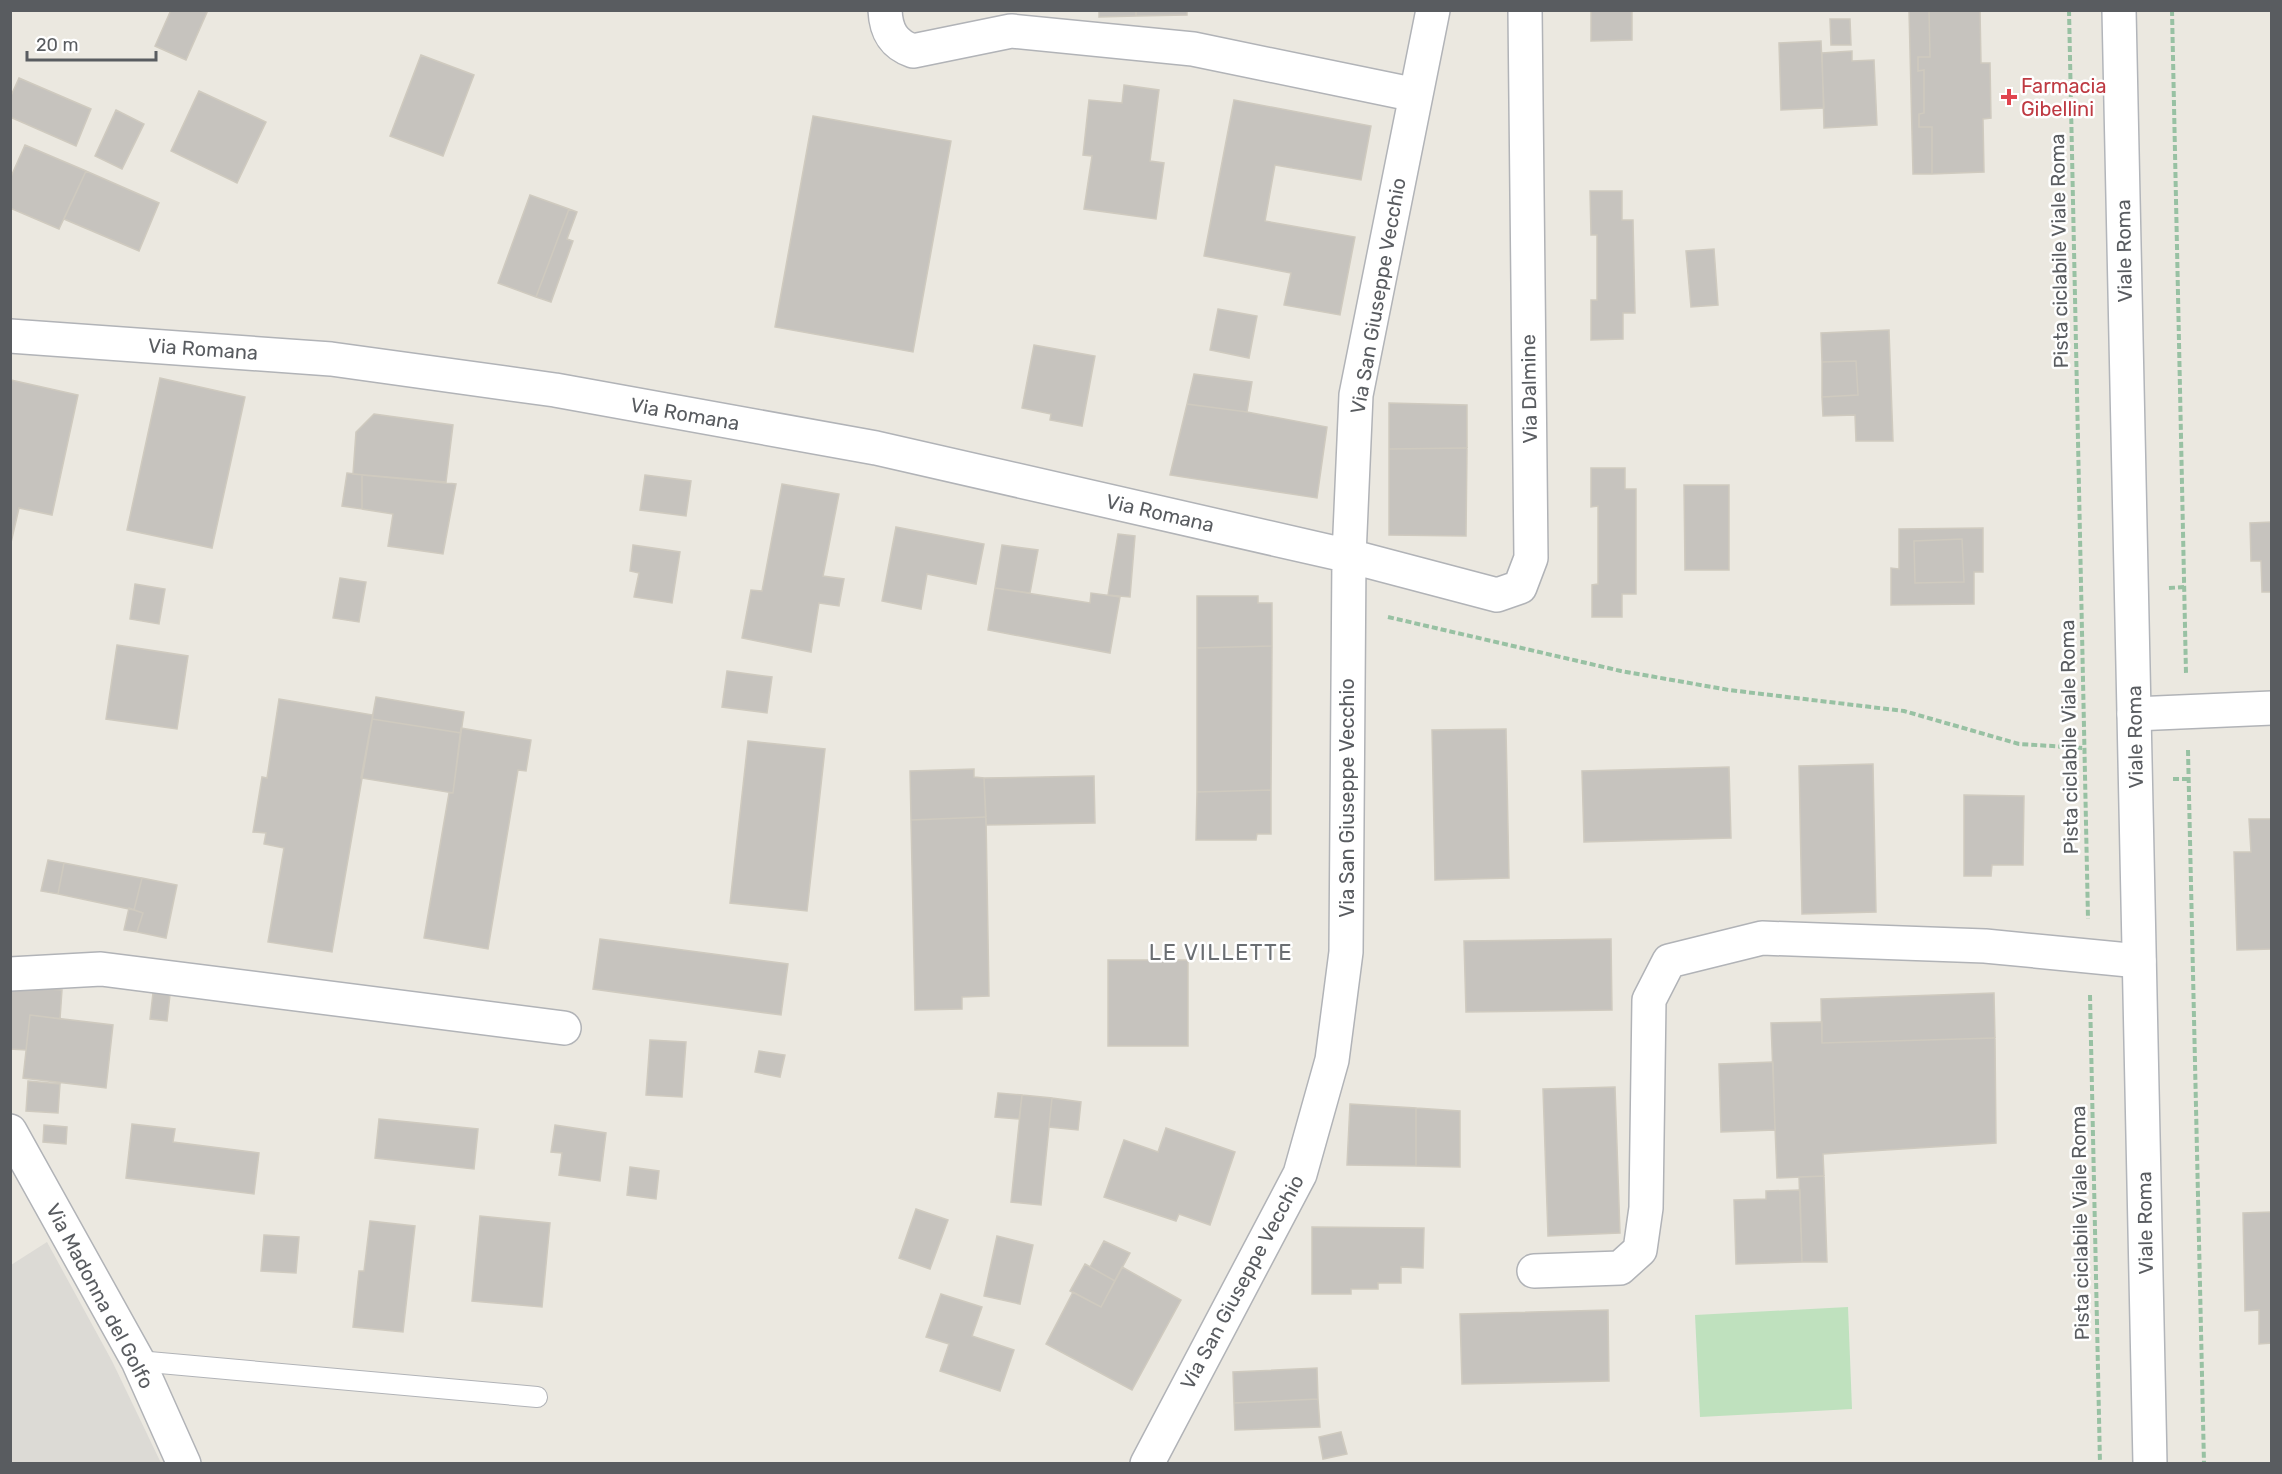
<svg xmlns="http://www.w3.org/2000/svg" width="2282" height="1474" font-family="Rubik,sans-serif">
<style>
.industrial{fill:#dcdad5}
.green{fill:#bfe1be}
.building{fill:#c6c3be;stroke:#cfcabf;stroke-width:1.5;fill-rule:evenodd}
.lines{fill:none;stroke-linecap:round;stroke-linejoin:round}
.lane-casing{stroke:#b1b3b7;stroke-width:22}
.street-casing{stroke:#b1b3b7;stroke-width:36}
.secondary-casing{stroke:#b2b5ba;stroke-width:36}
.path{stroke:#98c1a3;stroke-width:4;stroke-dasharray:6 3;stroke-linecap:butt}
.lane{stroke:#fff;stroke-width:20}
.street{stroke:#fff;stroke-width:33}
.secondary{stroke:#fff;stroke-width:33}
.health-dot{fill:#e0444e;stroke:#fff;stroke-width:2}
.labels{text-anchor:middle;dominant-baseline:central;stroke-width:5;stroke-linejoin:round;paint-order:stroke}
.health-label{font-size:20px;fill:#be3a42;stroke:#fff;text-anchor:start}
.street-label{font-size:20px;fill:#595c60;stroke:#fff}
.quarter-label{font-size:22px;letter-spacing:1.5px;fill:#6a6e72;stroke:#fff}
</style>
<rect width="100%" height="100%" fill="#ebe8e0"/>
<path class="industrial" d="M47 1242 112 1361 161 1463H11V1265Z"/>
<path class="green" d="M1848 1307 1852 1409 1700 1417 1695 1315Z"/>
<path class="building" d="M171 10H208L186 60 155 46Z
M1099 10H1136V16L1099 17Z
M1136 10H1187V15L1136 16Z
M1591 10H1632V40L1591 41Z
M1909 10H1929L1930 57H1918V71L1924 70V113L1919 114V127H1932V174H1913Z
M1929 10H1980L1981 63H1990L1991 118 1983 119 1984 172 1932 174V127H1919V114L1924 113V70L1918 71V57H1930Z
M1830 19H1850L1851 45H1831Z
M1821 41 1824 108 1781 110 1779 43Z
M1852 51V61L1874 60 1877 125 1824 128 1822 53Z
M421 55 474 75 443 156 390 136Z
M19 78 91 109 76 146 10 117V98Z
M1124 85 1159 90 1150 161 1164 163 1156 219 1084 209 1092 156 1083 155 1089 100 1122 103Z
M199 91 266 122 237 183 171 151Z
M1234 100 1371 126 1361 180 1275 165 1265 221 1355 237 1340 315 1284 305 1291 273 1204 256Z
M116 110 144 124 122 169 95 156Z
M813 116 951 141 913 352 775 327Z
M25 145 86 171 59 229 10 208V179Z
M86 171 159 203 139 251 64 219Z
M1590 191H1622V220H1633L1635 313H1623V339L1591 340V300H1597V235H1591Z
M530 195 569 209 536 297 498 283Z
M569 209 577 212 567 239 573 241 551 302 536 297Z
M1714 249 1718 305 1691 307 1686 251Z
M1218 309 1257 316 1249 358 1210 350Z
M1889 330 1893 441H1856L1855 415 1823 416 1822 397 1858 395 1856 361 1822 362 1821 333Z
M1034 345 1095 356 1082 426 1050 420 1051 414 1022 408Z
M1856 361 1858 395 1822 397V362Z
M1194 374 1252 382 1247 412 1187 404Z
M160 378 245 397 212 548 127 530Z
M11 380 78 395 52 515 19 508 10 547Z
M1389 403 1467 405V448L1389 449Z
M1187 404 1247 412 1327 427 1317 498 1170 475Z
M374 414 453 425 446 482 353 474 356 432Z
M1467 448 1466 536 1389 535V449Z
M1591 468H1625V489H1636V594H1622V617H1592V585L1598 584V506L1591 507Z
M347 473 362 475V509L342 506Z
M362 475 456 484 443 554 388 546 393 514 362 509Z
M645 475 691 481 686 516 640 510Z
M782 484 839 494 823 576 844 579 839 606 819 603 811 652 742 638 751 590 762 591Z
M1684 485H1729V570H1685Z
M2272 522V592H2262L2261 561H2251L2250 523Z
M896 527 984 544 976 584 927 574 921 609 882 601Z
M1983 528V572H1974V604L1891 605V568L1899 569V529ZM1962 539 1964 582 1915 583 1914 541Z
M1118 534 1135 536 1130 597 1108 595Z
M1962 539 1964 582 1915 583 1914 541Z
M633 545 680 552 672 603 634 597 639 573 630 571Z
M1002 545 1038 550 1030 593 995 588Z
M340 578 366 582 359 622 333 618Z
M135 584 165 589 159 624 130 619Z
M995 588 1090 603 1091 593 1120 597 1110 653 988 630Z
M1197 596H1258V603H1272V646L1197 648Z
M117 645 188 656 177 729 106 719Z
M1272 646 1271 790 1197 792V648Z
M727 671 772 677 767 713 722 707Z
M376 697 464 712 461 733 372 719Z
M279 699 373 715 332 952 268 942 284 848 264 844 266 833 253 832 262 777 267 778Z
M372 719 461 733 453 793 361 778Z
M461 728 531 740 526 771 518 770 488 949 424 938 449 793H453Z
M1506 729 1509 878 1435 880 1432 730Z
M748 741 825 749 807 911 730 903Z
M1873 764 1876 912 1802 914 1799 766Z
M1729 767 1731 838 1584 842 1582 771Z
M974 769V777L984 778 986 817 911 820 910 771Z
M1094 776 1095 823 986 825 984 778Z
M1271 790V834H1257L1256 840H1196L1197 792Z
M1964 795 2024 796 2023 865H1992L1991 876H1964Z
M986 817 989 996 962 997V1009L915 1010 911 820Z
M2249 819H2272V949L2237 950 2234 852H2251Z
M48 860 64 863 58 894 41 891Z
M64 863 142 878 134 910 58 894Z
M142 878 177 885 166 938 137 932 143 913 134 910Z
M129 908 143 913 137 932 124 930Z
M600 939 788 964 781 1015 593 989Z
M1611 939 1612 1010 1466 1012 1464 941Z
M1108 960H1188V1046H1108Z
M10 986 62 990 60 1019 30 1015 26 1050 10 1049Z
M153 993 170 995 167 1021 150 1019Z
M1994 993 1995 1038 1822 1043 1821 999Z
M30 1015 113 1025 106 1088 23 1078Z
M1822 1022V1043L1995 1038 1996 1143 1823 1154 1824 1176 1777 1178 1771 1023Z
M650 1040 686 1042 682 1097 646 1095Z
M759 1051 785 1055 780 1077 755 1072Z
M1773 1062 1775 1130 1721 1132 1719 1064Z
M28 1081 60 1084 58 1113 26 1111Z
M1615 1087 1620 1233 1548 1236 1543 1089Z
M998 1093 1022 1095 1019 1119 995 1117Z
M1022 1095 1052 1098 1041 1205 1011 1202Z
M1052 1098 1081 1102 1078 1130 1049 1127Z
M1350 1104 1416 1108V1166L1347 1165Z
M1416 1108 1460 1111V1167L1416 1166Z
M379 1119 478 1129 474 1169 375 1158Z
M132 1124 175 1129 173 1142 259 1153 254 1194 126 1178Z
M44 1125 67 1127 66 1144 43 1142Z
M555 1125 606 1133 600 1181 559 1175 562 1153 551 1152Z
M1166 1128 1235 1152 1210 1225 1179 1214 1176 1221 1104 1197 1124 1140 1158 1152Z
M630 1167 659 1171 656 1199 627 1195Z
M1824 1176 1827 1262H1802L1799 1177Z
M1800 1190 1802 1262 1736 1264 1734 1200 1766 1199V1191Z
M916 1209 948 1220 930 1269 899 1258Z
M2272 1212V1343L2259 1344V1310L2245 1311 2243 1213Z
M480 1216 550 1223 542 1307 472 1301Z
M370 1221 415 1226 403 1332 353 1327 359 1271H364Z
M1312 1227 1424 1228 1423 1268 1401 1267V1283H1378V1289H1351V1294H1312Z
M264 1235 299 1237 296 1273 261 1271Z
M997 1236 1033 1245 1020 1304 984 1296Z
M1104 1241 1130 1253 1115 1281 1090 1267Z
M1085 1264 1115 1281 1101 1307 1070 1291Z
M1122 1267 1181 1300 1132 1390 1046 1344 1073 1292 1101 1307Z
M941 1294 982 1307 972 1336 1014 1350 1000 1391 940 1371 949 1344 926 1337Z
M1608 1310 1609 1381 1462 1384 1460 1314Z
M1317 1368 1318 1399 1234 1403 1233 1372Z
M1318 1399 1320 1427 1235 1430 1234 1403Z
M1341 1432 1347 1454 1323 1459 1319 1437Z"/>
<g class="lines">
<g class="lane-casing">
<path id="lane" d="M138 1361 537 1397"/>
</g>
<g class="street-casing">
<path id="street" d="M885 10C886 31 893 44 913 51L1011 31 1193 49 1416 95
M10 336 331 359 555 390 876 448 1349 556 1497 595 1520 587 1531 558 1525 10
M2134 714 2272 708
M10 974 101 969 564 1028
M10 1131 138 1361 184 1464
M1534 1271 1620 1268 1640 1250 1646 1208 1649 1000 1669 961 1762 938 1985 946 2139 961
M1147 1464 1300 1174 1332 1060 1346 952 1349 556 1356 395 1433 10"/>
</g>
<g class="secondary-casing">
<path id="secondary" d="M2119 10 2150 1464"/>
</g>
<path class="path" d="M2069 10 2088 919
M2172 10 2186 674
M2169 588 2185 587
M1388 617 1621 671 1729 690 1904 711 2019 744 2084 748
M2188 750 2204 1464
M2173 779H2189
M2090 995 2100 1464"/>
<use href="#lane" class="lane"/>
<use href="#street" class="street"/>
<use href="#secondary" class="secondary"/>
</g>
<path class="health-dot" d="M2006 88h6v6h6v6h-6v6h-6v-6h-6v-6h6z"/>
<g class="labels">
<g class="health-label">
<text x="2021" y="86">Farmacia<tspan x="2021" dy="23">Gibellini</tspan></text>
</g>
<g class="street-label">
<text transform="translate(2059 251) rotate(-91)">Pista ciclabile Viale Roma</text>
<text transform="translate(2124 251) rotate(-91)">Viale Roma</text>
<text transform="translate(1378 296) rotate(-80)">Via San Giuseppe Vecchio</text>
<text transform="translate(203 349) rotate(4)">Via Romana</text>
<text transform="translate(1529 389) rotate(-91)">Via Dalmine</text>
<text transform="translate(685 414) rotate(10)">Via Romana</text>
<text transform="translate(1160 513) rotate(13)">Via Romana</text>
<text transform="translate(2069 737) rotate(-91)">Pista ciclabile Viale Roma</text>
<text transform="translate(2135 737) rotate(-91)">Viale Roma</text>
<text transform="translate(1347 798) rotate(-90)">Via San Giuseppe Vecchio</text>
<text transform="translate(2080 1223) rotate(-91)">Pista ciclabile Viale Roma</text>
<text transform="translate(2145 1223) rotate(-91)">Viale Roma</text>
<text transform="translate(1242 1282) rotate(-62)">Via San Giuseppe Vecchio</text>
<text transform="translate(100 1296) rotate(62)">Via Madonna del Golfo</text>
</g>
<g class="quarter-label">
<text x="1221" y="952">LE VILLETTE</text>
</g>
</g>
<rect width="2282" height="1474" fill="none" stroke="#595c60" stroke-width="24"/>
<path d="M27 51v9h129v-9" fill="none" stroke="#595c60" stroke-width="3"/>
<text x="36" y="51" font-size="18" fill="#595c60" stroke="#ffffff" stroke-width="4.5" paint-order="stroke">20 m</text>
</svg>
